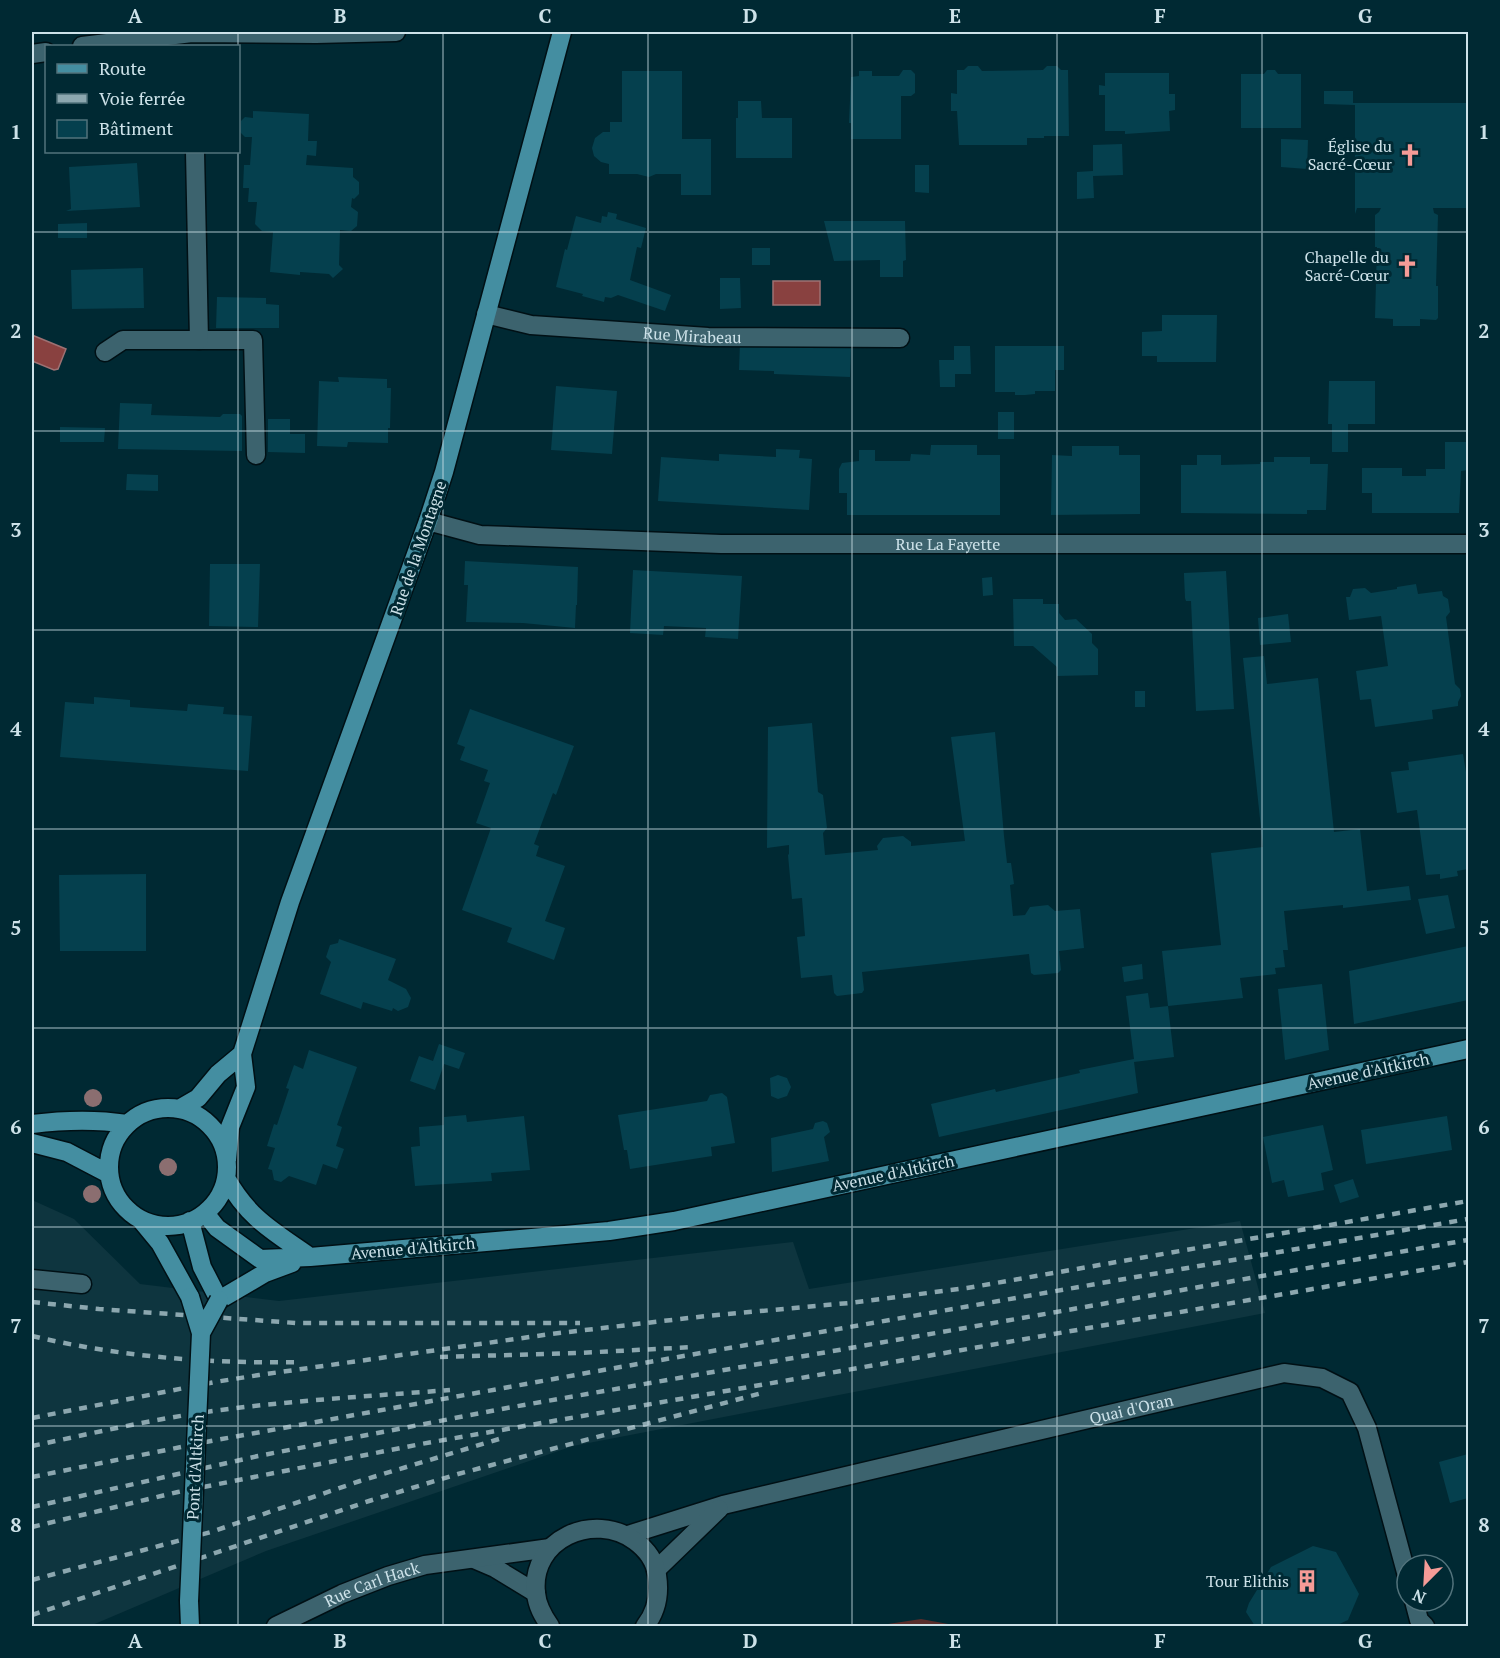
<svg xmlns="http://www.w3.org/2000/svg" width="1500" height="1658" font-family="'PT Serif',serif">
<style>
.built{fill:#0e353f}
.green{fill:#592d2b}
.water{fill:#894140;stroke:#9d7173;stroke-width:1.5}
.building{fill:#05404e}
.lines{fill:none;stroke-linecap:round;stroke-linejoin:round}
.minor-casing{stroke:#001015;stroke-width:21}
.major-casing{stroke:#001015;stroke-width:21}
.minor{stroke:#3c636e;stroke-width:18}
.major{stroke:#448ea1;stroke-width:18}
.rail{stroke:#8ca7af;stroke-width:4.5;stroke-dasharray:8 8;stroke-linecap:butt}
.major-bridge-casing{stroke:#001015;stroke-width:21;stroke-linecap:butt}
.major-bridge{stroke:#448ea1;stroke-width:18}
.tree{fill:#8b6e70}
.grid{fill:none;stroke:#cde2e9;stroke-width:1.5;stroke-opacity:0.55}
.labels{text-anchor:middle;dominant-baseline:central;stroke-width:6;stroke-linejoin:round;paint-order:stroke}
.poi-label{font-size:16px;fill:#cde2e9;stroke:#002933;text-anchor:end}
.street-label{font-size:16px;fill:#cde2e9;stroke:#002933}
.neatline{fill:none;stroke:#cde2e9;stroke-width:2}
.grid-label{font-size:20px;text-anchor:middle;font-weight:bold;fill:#cde2e9}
</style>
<rect width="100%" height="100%" fill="#002933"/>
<path class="built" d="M32 1200 74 1219 140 1284 279 1301 793 1242 809 1289 1240 1221 1265 1313 573 1446 266 1551 90 1626H32Z"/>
<path class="green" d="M921 1619 959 1626H875Z"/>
<path class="water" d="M773 281H820V305H773Z
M32 335 66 349 58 369 54 370 32 361Z"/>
<path class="building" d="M968 66H978L982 71 1043 70 1047 66H1057L1061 70H1068L1069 136H1044V138H1027V145H959L957 111H951V93L957 94V70H964Z
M903 70H911L915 74V93L911 96H901V139H851V123H849L851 77 859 76V71H872V76H899Z
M1267 70H1275L1278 74H1301V128H1241V74H1264Z
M622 71H682V139H711V195H681V174H656L649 177 637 174H609V164L601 162 594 156 592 148 595 138 603 132H610V122H622Z
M1105 73H1169V94H1175V110L1169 111 1170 131 1125 134V131H1105V95H1099V85L1105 86Z
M1324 91H1353V103H1468V208H1433L1434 213 1438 215 1436 286H1438V318L1436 320 1420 319V326H1393V319L1375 318 1377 247H1375V215L1379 212 1381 208H1357L1355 214V105L1324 104Z
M738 101H761L762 118H792V158H736V118H738Z
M253 111 309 114 308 141H317L316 156 307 155 306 165 353 168V177L359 182V194L354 199 352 198 351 207 358 212 357 226 351 231 340 230 339 265 343 269 333 278 329 274 300 272V275L270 272 273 232 262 231 255 224 257 202H248L249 188H243L244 165H250L252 137H245L240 132 241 121 245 117 253 118Z
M1281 139 1308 140 1307 169 1281 167Z
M1122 144 1123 175 1093 176 1094 198 1077 199V172L1093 171V145Z
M137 163 140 207 66 211 71 209 69 167Z
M915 165H929V193L915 192Z
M608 212 617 214 616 219 646 228 641 248 637 247 630 280 671 295 665 311 618 295 611 298 605 297 604 302 582 296 583 294 556 287 565 249 567 250 576 216 601 223 602 216 607 217Z
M824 221H905L906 260 903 261V277H880V260L834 261Z
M87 223V238H58V224Z
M752 248H770V265H752Z
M143 268 144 308 72 309 71 270Z
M720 278H740L741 308 720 309Z
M217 297 266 298V304L279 305V328H216Z
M1162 315H1217L1216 362H1157V356H1142V332L1162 331Z
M740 343 851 346 850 377 774 374V371L739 370Z
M954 346H970L971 374H955V387H940L939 360H954Z
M995 346H1064V370H1055V391H1035V394L1025 395H1015V392H995Z
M338 377 387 379V388H391L390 428H388V443L348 442 347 447 317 446 319 381 339 382Z
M1329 381H1375V424H1348V452H1332V424H1328Z
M556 386 617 391 612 454 551 450Z
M120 403 152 404 151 415 220 417 223 414H240L242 416V451L118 449Z
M998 412H1014V439H998Z
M268 419H290V434H305V453L268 452Z
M60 427 105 428 104 442H60Z
M1445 442H1468V470L1461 471 1459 513H1372V493H1362V468H1402V476H1426V469H1445Z
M931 445H977V455H1000V515H847V493H839V469L842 463 859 461V450H875V461H910L911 454 930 455Z
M1072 446H1119V455H1140V514L1051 515 1052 455 1072 456Z
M776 449 800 450 799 458 812 459 809 510 658 501 661 457 719 461V454L776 457Z
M1197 455H1221V465L1260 464V462H1274V457H1310V464H1328L1326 510H1307V514L1181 513V465H1197Z
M127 474 158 475V491L126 490Z
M465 561 578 567 577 605H576L575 628 523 623 466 622 468 585H464Z
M210 564H260L258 627 209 626Z
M633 570 742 576 738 639 705 637 706 628 664 626 663 635 630 633Z
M1226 571 1234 709 1196 711 1191 601H1186L1185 598 1184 575V573Z
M992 577 993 595 983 596 982 578Z
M1416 584 1418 594 1442 591 1443 596 1448 599 1450 612 1446 617 1455 684 1460 689 1461 696 1458 702V706L1432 710 1433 719 1375 727 1371 699 1360 700 1356 671 1388 666 1381 616 1349 620 1346 597H1350L1353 589 1365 588 1371 593 1397 589V587Z
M1013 599H1043V604H1059V613L1065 620 1076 619 1092 634V643L1098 649V675L1057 676V667L1033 646H1014Z
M1288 614 1291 642 1260 645 1258 618Z
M1264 656 1267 684 1318 678 1334 832 1360 829 1367 891 1409 886 1411 900 1343 908V905L1284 911 1288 950H1283L1285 967 1275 968 1276 974 1240 978 1243 998 1168 1006 1162 951 1221 945 1211 853 1263 847 1243 658Z
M1135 691H1145V707H1135Z
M94 697 130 700V707L187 711 188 704 224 707 223 714 252 716 248 771 60 757 65 702 94 704Z
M470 709 574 746 556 795 553 793 534 844 539 846 536 856 565 866 545 921 565 928 554 960 507 942 512 928 462 910 491 828 476 823 490 783 484 781 488 770 460 760 465 747 457 744Z
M812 723 818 792 823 795 827 828 823 833 825 855 878 850 877 846 883 838 903 836 911 842V846L965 841 951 737 995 732 1004 836 1007 863H1011L1014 884 1010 885 1013 916 1025 915 1030 907 1048 905 1055 911 1080 909 1084 948 1059 951 1061 970 1058 973 1034 975 1031 973 1029 954 862 972 864 990 862 993 837 996 834 993 832 975 801 978 797 937 805 936 802 898 792 899 788 855 789 854V845L767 848 768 727Z
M1463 754 1466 772H1468V869L1457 871 1458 876 1440 879V874L1426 875 1417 810 1397 813 1391 772 1409 770 1408 762Z
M146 874V951H60L59 875Z
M1448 895 1455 928 1426 934 1418 899Z
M339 939 396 959 388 980 406 989 411 998 408 1007 398 1011 393 1008 392 1011 363 1002 361 1009 320 994 331 962 326 957 330 945 338 943Z
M1468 946V1000L1354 1024 1349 971Z
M1142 964 1143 979 1124 982 1122 967Z
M1322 984 1329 1050 1285 1060 1278 989Z
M1148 993 1150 1008 1168 1006 1174 1057 1134 1062 1138 1093 939 1137 931 1104 995 1089 996 1092 1013 1088 1080 1073 1079 1070 1134 1059 1126 996Z
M439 1044 465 1053 459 1069 444 1064 435 1090 410 1081 419 1056 433 1061Z
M309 1050 357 1067 337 1125 342 1127 336 1146 344 1149 337 1169 323 1164 316 1185 289 1176 281 1182 274 1180 272 1170 268 1169 275 1148 267 1146 274 1124 277 1125 289 1089 286 1088 294 1065 303 1069Z
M778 1075 787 1078 791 1087 787 1096 778 1099 771 1096 770 1078Z
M722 1093 727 1097 735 1143 711 1147 712 1156 630 1169 627 1150H624L618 1115 707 1101 710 1095Z
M466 1115 467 1122 524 1116 530 1170 491 1173 492 1181 415 1186 411 1147 420 1146 419 1127 444 1125V1117Z
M1447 1116 1452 1150 1366 1164 1361 1130Z
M823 1121 827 1123 830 1132 824 1137 829 1161 772 1172 771 1138 813 1129 815 1123Z
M1323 1125 1333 1170 1321 1173 1324 1190 1288 1197 1284 1180 1272 1183 1263 1137Z
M1353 1179 1359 1197 1340 1203 1334 1185Z
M1468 1454V1498L1450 1503 1439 1462Z
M1313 1546 1336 1552 1359 1594 1348 1620 1335 1626H1255L1246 1612 1249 1603 1271 1567Z"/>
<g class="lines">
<g class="minor-casing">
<g id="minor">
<path d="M82 46 192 33 316 34 396 32"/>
<path d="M32 54 46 52"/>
<path id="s1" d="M486 314 531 325 708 337 900 338"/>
<path d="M199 340H253L256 455"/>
<path d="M105 352 123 340H199L195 152"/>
<path id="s2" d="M428 521 480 535 721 544H1468"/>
<path d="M32 1279 82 1284"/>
<path id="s3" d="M628 1535 723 1505 1284 1373 1322 1378 1350 1392 1367 1428 1407 1576"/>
<path d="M474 1559 495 1568 536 1593"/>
<path d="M656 1570 719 1509"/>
<path d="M1414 1601 1419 1620 1425 1626"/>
<path id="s4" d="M276 1626 342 1594 388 1576 425 1565 550 1548"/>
<path d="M550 1626C543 1616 537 1606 536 1593 530 1539 594 1511 635 1541 646 1549 655 1561 657 1575 660 1594 657 1611 645 1626"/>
</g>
</g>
<g class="major-casing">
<path id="major" d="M109 1167a59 59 0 1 1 118 0a59 59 0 1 1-118 0Z
M179 1109 198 1098 218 1074 242 1054
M32 1124C64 1120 95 1119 127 1124
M32 1143 67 1152 109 1174
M227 1160 230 1127 246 1087 242 1054 290 902 428 521 444 472 562 32
M226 1178C249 1219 273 1231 310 1257
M205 1213 217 1228 260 1259 310 1257 532 1238 609 1231 674 1221 1468 1049
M141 1220 160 1243 190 1297
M190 1221 202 1267 219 1300 265 1273 292 1263
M189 1601 190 1626"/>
</g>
<use href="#minor" class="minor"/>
<use href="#major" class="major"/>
<path class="rail" d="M32 1302 99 1309 296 1323H580
M32 1336C121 1357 211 1364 302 1362
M440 1357 578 1353 695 1347
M32 1418 215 1382 259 1375 551 1334 706 1316 849 1303 967 1288 1468 1201
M32 1446C94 1433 157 1418 221 1410 297 1400 373 1396 450 1390
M32 1477 211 1441 592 1372 1468 1219
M32 1507 258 1456 507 1408 1468 1240
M32 1527 178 1492 421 1444 1468 1262
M32 1580 211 1532 360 1481 499 1439
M32 1615 369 1501 458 1474 762 1393"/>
<g class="major-bridge-casing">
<path id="major-bridge" d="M201 1333 219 1300
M189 1601 201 1333 190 1297"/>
</g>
<use href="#major-bridge" class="major-bridge"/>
</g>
<g class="tree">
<circle cx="93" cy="1098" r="9"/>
<circle cx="168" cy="1167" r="9"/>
<circle cx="92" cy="1194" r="9"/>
</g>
<path class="grid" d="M238 32V46M443 32V1626M648 32V1626M852 32V1626M1057 32V1626M1262 32V1626M238 152V1626M32 232H1468M32 431H1468M32 630H1468M32 829H1468M32 1028H1468M32 1227H1468M32 1426H1468"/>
<defs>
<g id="church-bare" transform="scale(1.8)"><path d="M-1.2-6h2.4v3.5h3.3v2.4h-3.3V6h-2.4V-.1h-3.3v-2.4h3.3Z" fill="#f59b97" stroke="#002933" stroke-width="2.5" paint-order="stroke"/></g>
<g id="building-bare" transform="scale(1.8)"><path d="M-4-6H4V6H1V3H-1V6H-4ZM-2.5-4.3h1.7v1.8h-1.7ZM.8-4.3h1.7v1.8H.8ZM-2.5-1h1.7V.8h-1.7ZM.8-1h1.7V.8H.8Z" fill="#f59b97" stroke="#002933" stroke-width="2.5" paint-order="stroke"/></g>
</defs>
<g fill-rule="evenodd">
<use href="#church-bare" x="1410" y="155"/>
<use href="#church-bare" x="1407" y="266"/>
<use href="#building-bare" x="1307" y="1581"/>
</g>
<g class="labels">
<g class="poi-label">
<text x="1392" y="146">Église du<tspan x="1392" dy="18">Sacré-Cœur</tspan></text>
<text x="1389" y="257">Chapelle du<tspan x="1389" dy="18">Sacré-Cœur</tspan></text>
<text x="1289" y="1581">Tour Elithis</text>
</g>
<g class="street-label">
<text stroke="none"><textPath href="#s1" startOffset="208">Rue Mirabeau</textPath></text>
<text stroke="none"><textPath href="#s2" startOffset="522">Rue La Fayette</textPath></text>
<text transform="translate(418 548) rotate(-71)">Rue de la Montagne</text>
<text transform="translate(1368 1071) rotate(-12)">Avenue d'Altkirch</text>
<text transform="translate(893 1173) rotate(-12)">Avenue d'Altkirch</text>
<text transform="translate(413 1248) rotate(-5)">Avenue d'Altkirch</text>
<text stroke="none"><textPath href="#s3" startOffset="519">Quai d'Oran</textPath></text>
<text transform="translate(195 1467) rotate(-87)">Pont d'Altkirch</text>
<text stroke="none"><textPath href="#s4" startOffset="105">Rue Carl Hack</textPath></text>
</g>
</g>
<rect width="1500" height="1658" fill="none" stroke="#002933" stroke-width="66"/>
<rect x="45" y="45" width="195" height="108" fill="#002933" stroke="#52737c" stroke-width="1.5"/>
<rect x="57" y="64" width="30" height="9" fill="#448ea1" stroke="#52737c" stroke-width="1.5"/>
<text x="99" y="75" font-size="18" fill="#cde2e9">Route</text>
<rect x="57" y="94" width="30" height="9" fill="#8ca7af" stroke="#52737c" stroke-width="1.5"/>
<text x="99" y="105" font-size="18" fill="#cde2e9">Voie ferrée</text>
<rect x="57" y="120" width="30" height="18" fill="#05404e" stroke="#52737c" stroke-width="1.5"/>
<text x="99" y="135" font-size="18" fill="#cde2e9">Bâtiment</text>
<g transform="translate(1425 1583) rotate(204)"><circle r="28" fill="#002933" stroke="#52737c" stroke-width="1.5"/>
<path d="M0-4.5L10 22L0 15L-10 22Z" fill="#f59b97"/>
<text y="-9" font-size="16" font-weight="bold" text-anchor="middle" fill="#cde2e9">N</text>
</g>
<rect x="33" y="33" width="1434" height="1592" class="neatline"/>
<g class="grid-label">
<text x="135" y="23">A</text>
<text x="340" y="23">B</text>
<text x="545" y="23">C</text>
<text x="750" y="23">D</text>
<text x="955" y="23">E</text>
<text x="1160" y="23">F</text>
<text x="1365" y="23">G</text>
<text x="16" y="139">1</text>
<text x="1484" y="139">1</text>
<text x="16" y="338">2</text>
<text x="1484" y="338">2</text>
<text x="16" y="537">3</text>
<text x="1484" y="537">3</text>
<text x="16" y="736">4</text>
<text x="1484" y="736">4</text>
<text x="16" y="935">5</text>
<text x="1484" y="935">5</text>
<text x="16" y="1134">6</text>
<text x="1484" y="1134">6</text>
<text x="16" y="1333">7</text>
<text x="1484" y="1333">7</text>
<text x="16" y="1532">8</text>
<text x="1484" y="1532">8</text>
<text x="135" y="1648">A</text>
<text x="340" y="1648">B</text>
<text x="545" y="1648">C</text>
<text x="750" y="1648">D</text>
<text x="955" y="1648">E</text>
<text x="1160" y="1648">F</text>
<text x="1365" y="1648">G</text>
</g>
</svg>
